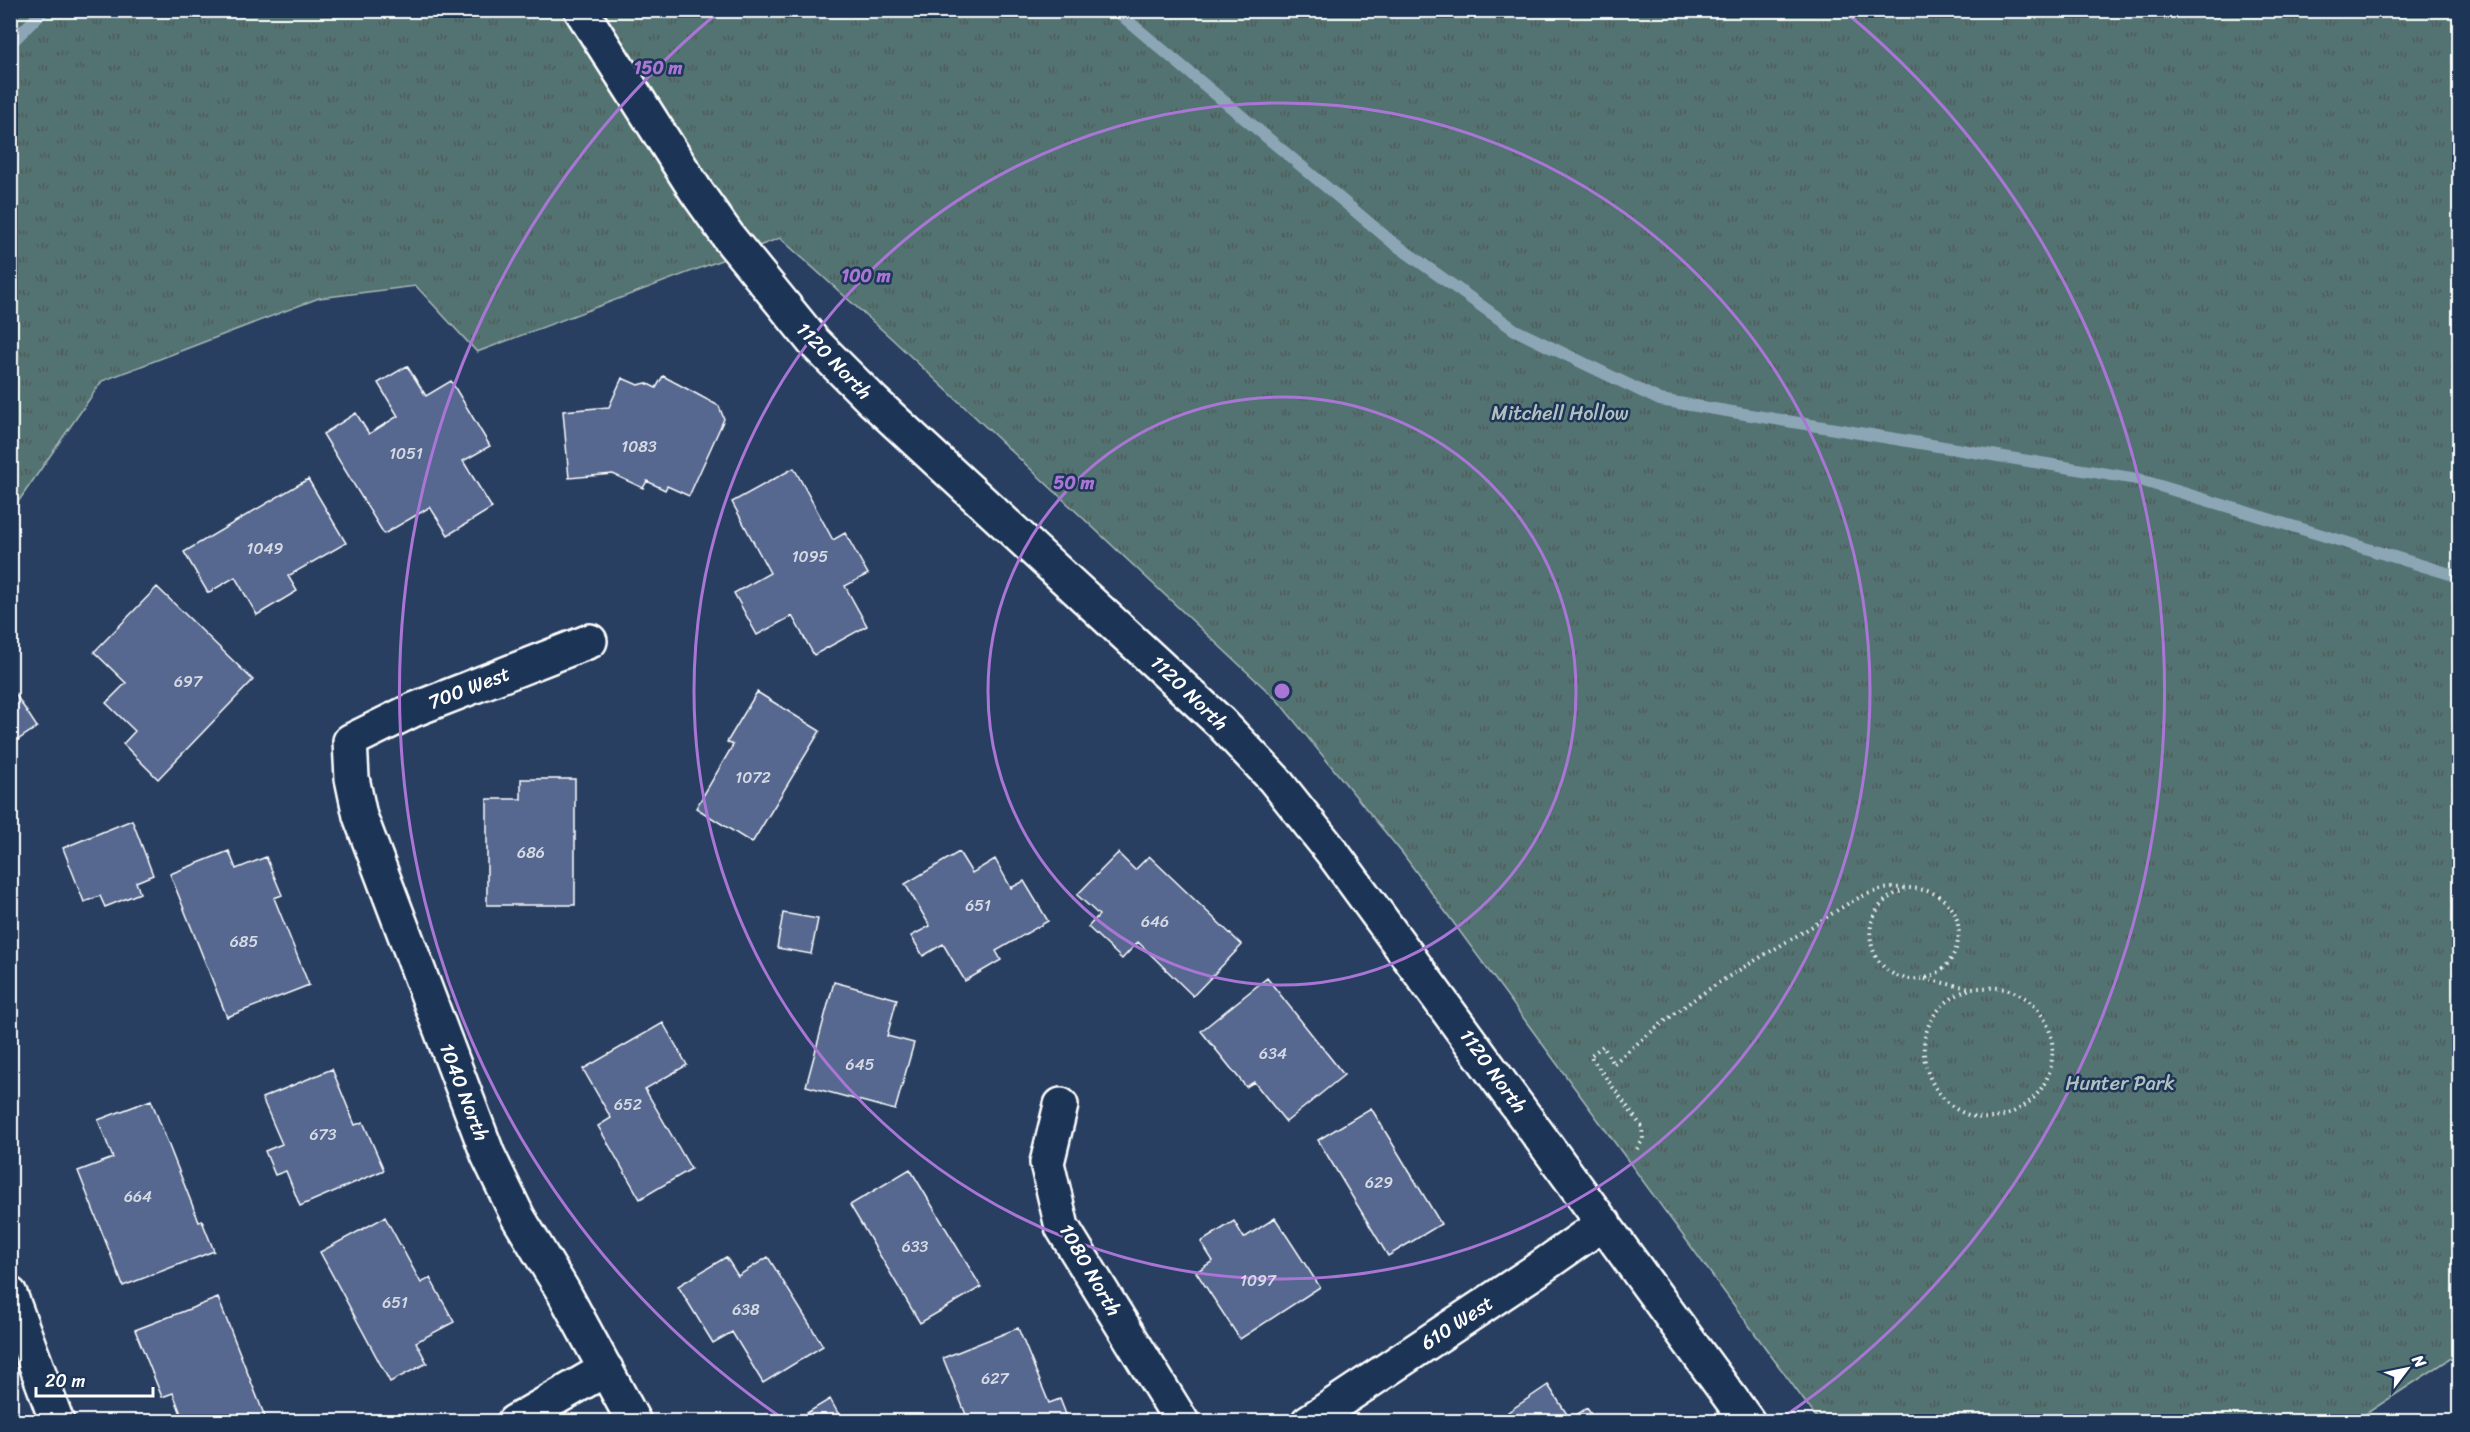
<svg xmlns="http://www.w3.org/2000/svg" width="2470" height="1432" font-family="Sriracha,sans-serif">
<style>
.park{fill:url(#park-tufts);stroke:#a9b9b8;stroke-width:1.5}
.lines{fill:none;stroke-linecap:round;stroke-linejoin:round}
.stream{stroke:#8ca6b6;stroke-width:12}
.building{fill:#576890;stroke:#fff;stroke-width:1.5}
.minor-casing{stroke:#fff;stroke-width:38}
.path{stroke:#fff;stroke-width:4;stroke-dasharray:1.5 4.5;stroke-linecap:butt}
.minor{stroke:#1d3557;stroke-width:33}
.ring{fill:none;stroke:#a976d5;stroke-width:3}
.labels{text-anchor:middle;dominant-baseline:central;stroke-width:5;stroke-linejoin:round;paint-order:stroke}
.number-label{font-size:16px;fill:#d5d9e3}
.street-label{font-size:20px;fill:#fff;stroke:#1d3557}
.park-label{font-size:20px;fill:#b2c0c0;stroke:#1d3557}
.centre{fill:#a976d5;stroke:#1d3557;stroke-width:3}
.ring-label{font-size:18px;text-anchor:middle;font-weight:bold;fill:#a976d5;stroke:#1d3557;stroke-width:5;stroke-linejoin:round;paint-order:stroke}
</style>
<defs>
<pattern id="park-tufts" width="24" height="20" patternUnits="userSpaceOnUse" patternTransform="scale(1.5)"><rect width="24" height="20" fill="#537372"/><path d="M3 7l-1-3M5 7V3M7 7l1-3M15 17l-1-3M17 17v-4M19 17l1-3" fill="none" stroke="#4e5a59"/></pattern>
</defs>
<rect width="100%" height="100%" fill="#293f62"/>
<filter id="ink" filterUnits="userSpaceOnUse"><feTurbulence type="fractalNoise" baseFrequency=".0167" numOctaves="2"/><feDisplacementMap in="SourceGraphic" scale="12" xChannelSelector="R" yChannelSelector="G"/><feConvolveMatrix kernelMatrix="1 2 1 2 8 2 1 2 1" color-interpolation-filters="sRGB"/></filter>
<g filter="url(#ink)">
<path class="park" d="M11 11H2459V1353L2355 1421H1819L1403 854 1278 701 891 338 780 238 477 352 416 286 319 298 102 381 11 512Z"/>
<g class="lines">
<path class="stream" d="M1115 10 1392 242 1515 330 1660 400 2137 479 2460 577
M10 44 44 10"/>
</g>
<path class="building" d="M407 366 426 396 451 381 490 446 463 461 492 508 448 535 430 507 384 534 323 434 356 413 369 434 398 416 378 383Z
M663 376 719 406 724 419 689 496 667 486 665 490 647 481 643 488 613 474 569 478 563 411 609 407 622 378 638 385 646 383 656 388Z
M794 468 833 540 845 533 868 574 845 586 867 626 814 655 792 616 757 635 734 593 770 573 732 502Z
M308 479 346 543 288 576 297 591 257 615 235 577 208 593 184 552Z
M157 587 253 680 158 779 123 744 135 731 106 703 126 683 94 652Z
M10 686 37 727 10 745Z
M757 692 820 731 752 843 696 808 733 745 727 742Z
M521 779H575V905H487V799H521Z
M132 820 153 875 136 882 140 893 105 907 100 896 84 902 63 848Z
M229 851 236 869 266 857 282 895 274 898 309 985 227 1017 170 874Z
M959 852 972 873 995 859 1011 888 1024 881 1048 921 996 951 1001 960 965 981 943 944 923 956 911 936 930 926 905 884Z
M1118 853 1135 870 1149 856 1242 945 1193 996 1138 942 1122 959 1088 927 1099 915 1077 895Z
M783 913 818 919 811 954 777 948Z
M1267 978 1344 1075 1286 1122 1254 1082 1246 1087 1201 1031Z
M834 982 897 999 887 1036 914 1043 895 1110 806 1086Z
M663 1023 687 1065 645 1089 691 1169 640 1199 598 1126 611 1118 583 1069Z
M332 1069 355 1125 363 1122 384 1170 300 1206 286 1171 275 1175 265 1151 282 1144 262 1098Z
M151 1100 199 1222 202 1221 214 1251 123 1286 78 1171 113 1158 98 1120Z
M1371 1108 1441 1224 1388 1256 1318 1140Z
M910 1169 981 1287 920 1323 850 1205Z
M385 1217 421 1283 430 1278 454 1322 416 1342 427 1363 390 1382 320 1252Z
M1275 1218 1320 1287 1240 1339 1196 1272 1213 1261 1201 1242 1234 1221 1244 1238Z
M726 1257 738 1276 768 1257 823 1346 763 1383 732 1332 713 1343 678 1286Z
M218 1298 267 1422H184L173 1393 162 1397 135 1330Z
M1018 1328 1049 1403 1060 1399 1069 1422H969L943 1358Z
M1548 1385 1570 1419 1587 1408 1596 1422H1514L1508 1412Z
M830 1399 843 1422H792Z"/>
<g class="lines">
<g class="minor-casing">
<path id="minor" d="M581 10 696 191 730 239 813 341 873 401 1221 723 1274 779 1332 852 1748 1422
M590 641 413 710 350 741 352 778 360 816 488 1155 518 1217 563 1291 634 1422
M1061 1105 1047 1163 1062 1227 1182 1422
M10 1294 57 1422
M514 1422 606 1369
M1308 1422 1534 1272 1604 1223"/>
</g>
<path class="path" d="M1925 979C1941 982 1958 987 1974 988 1988 988 2001 986 2014 992 2040 1003 2056 1031 2052 1058 2050 1080 2038 1098 2019 1109 1941 1154 1875 1021 1973 988
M1637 1149 1643 1139 1642 1127 1590 1056 1603 1046 1613 1064C1646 1036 1678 1009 1714 986 1746 965 1779 947 1811 927 1836 912 1863 890 1892 888 1908 887 1927 888 1940 897 1971 917 1961 967 1928 977 1871 994 1844 909 1905 890"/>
<use href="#minor" class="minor"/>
</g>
</g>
<g class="ring">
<circle cx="1282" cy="691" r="294"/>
<circle cx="1282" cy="691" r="588"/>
<path d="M782 1418A882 882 0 0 1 715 15M1849 15A882 882 0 0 1 1782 1418"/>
</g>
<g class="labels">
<g class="number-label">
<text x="639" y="446">1083</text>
<text x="406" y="453">1051</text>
<text x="265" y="548">1049</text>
<text x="810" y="556">1095</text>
<text x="188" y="681">697</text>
<text x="753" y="777">1072</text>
<text x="531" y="852">686</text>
<text x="978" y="905">651</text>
<text x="1155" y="921">646</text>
<text x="244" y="941">685</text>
<text x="1273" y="1053">634</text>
<text x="860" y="1064">645</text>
<text x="628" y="1104">652</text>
<text x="323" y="1134">673</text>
<text x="1379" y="1182">629</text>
<text x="138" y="1196">664</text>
<text x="915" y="1246">633</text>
<text x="1258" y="1280">1097</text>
<text x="395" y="1302">651</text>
<text x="746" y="1309">638</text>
<text x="995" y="1378">627</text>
</g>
<g class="street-label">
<text transform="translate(834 361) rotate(46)">1120 North</text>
<text transform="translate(469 688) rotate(-21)">700 West</text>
<text transform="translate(1189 693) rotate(44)">1120 North</text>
<text transform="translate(1493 1071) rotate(54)">1120 North</text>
<text transform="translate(464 1092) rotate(69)">1040 North</text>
<text transform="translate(1090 1270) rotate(60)">1080 North</text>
<text transform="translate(1457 1323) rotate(-33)">610 West</text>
</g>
<g class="park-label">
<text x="1560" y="413">Mitchell Hollow</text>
<text x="2120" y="1083">Hunter Park</text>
</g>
</g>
<circle cx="1282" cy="691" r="9" class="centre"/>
<g class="ring-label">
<text x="658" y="74">150 m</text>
<text x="866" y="282">100 m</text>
<text x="1074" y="489">50 m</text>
</g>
<rect width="2470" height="1432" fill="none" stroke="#1d3557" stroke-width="36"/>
<rect x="18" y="18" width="2434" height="1396" fill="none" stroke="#fff" stroke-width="2" filter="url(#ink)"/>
<g transform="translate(2407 1369) rotate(58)" stroke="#1d3557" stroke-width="4.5" paint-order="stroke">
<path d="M0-4.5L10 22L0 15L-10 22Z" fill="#ffffff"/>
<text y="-9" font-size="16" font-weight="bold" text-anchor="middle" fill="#ffffff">N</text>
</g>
<path d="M36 1387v9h117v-9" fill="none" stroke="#ffffff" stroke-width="3"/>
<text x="45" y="1387" font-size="18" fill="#ffffff" stroke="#1d3557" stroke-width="4.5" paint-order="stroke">20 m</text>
</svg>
